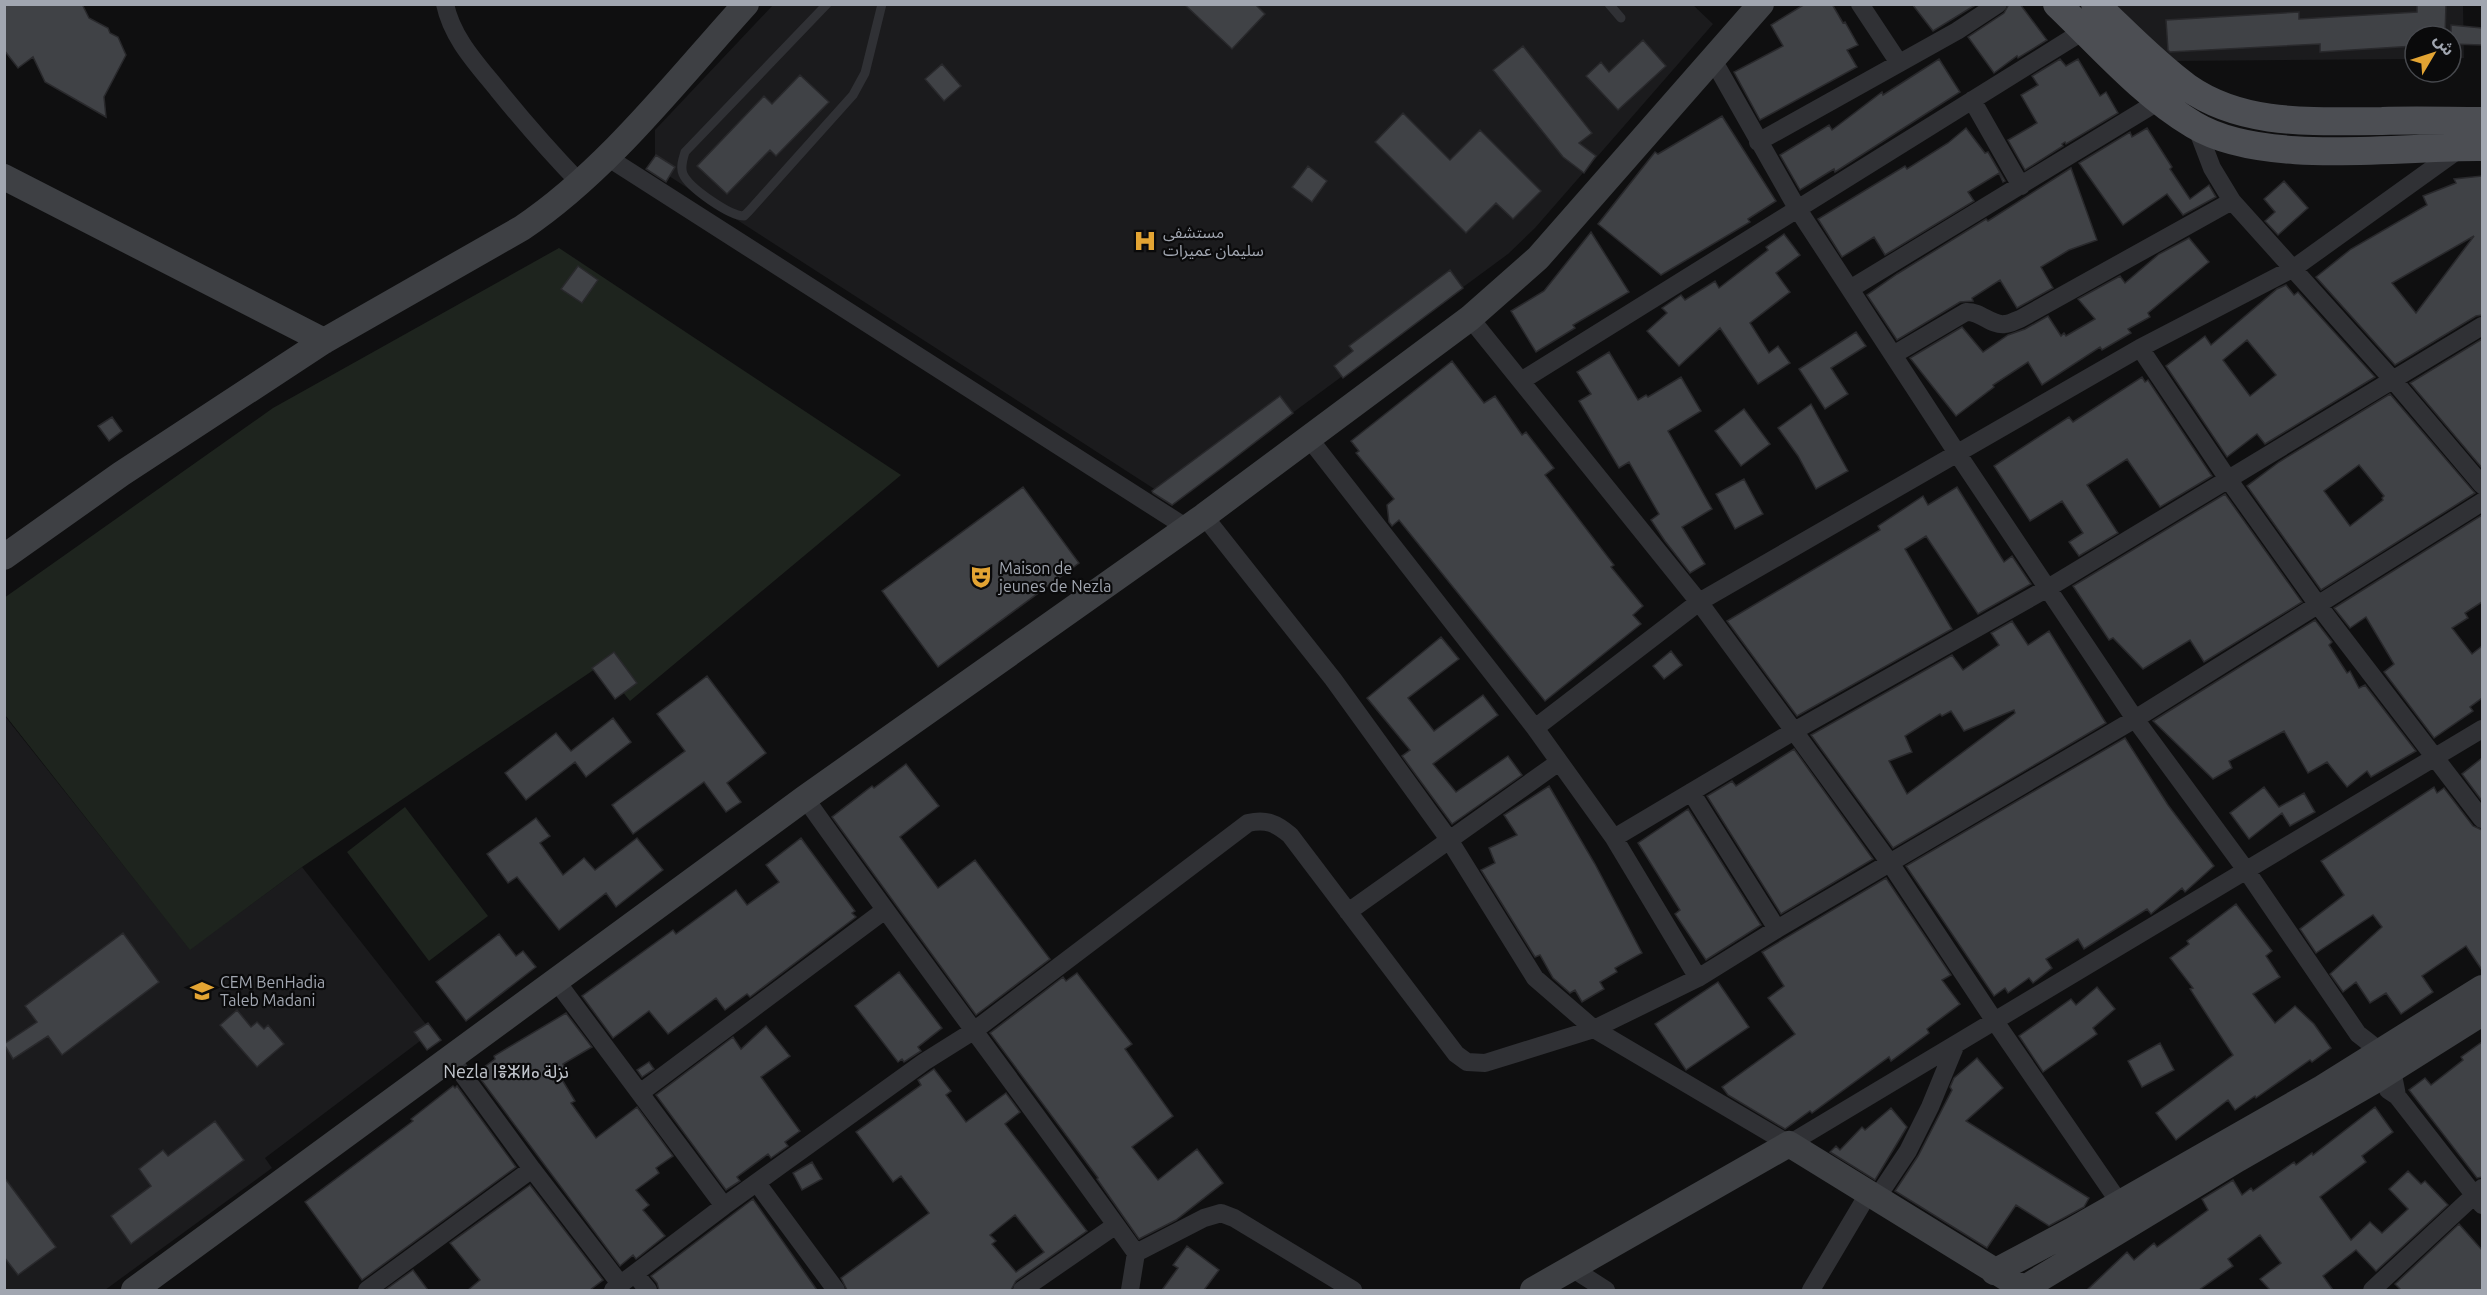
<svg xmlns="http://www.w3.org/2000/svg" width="2487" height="1295" font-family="Ubuntu,'Noto Sans Arabic','Noto Sans Tifinagh',sans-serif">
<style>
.built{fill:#1b1b1d}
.green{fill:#1e241e}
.building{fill:#404246;stroke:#29292c;stroke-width:1.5;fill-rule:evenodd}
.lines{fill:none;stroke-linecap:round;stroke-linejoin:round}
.lane{stroke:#303135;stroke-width:9}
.street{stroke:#303135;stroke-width:18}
.secondary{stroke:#3e4044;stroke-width:26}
.primary{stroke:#4c4e53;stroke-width:28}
.labels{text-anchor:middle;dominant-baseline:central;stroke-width:4.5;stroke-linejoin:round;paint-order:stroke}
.poi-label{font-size:16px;fill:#a1a6b0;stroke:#0a0a0b;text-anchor:start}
.neighbourhood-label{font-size:18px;fill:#c1c5cc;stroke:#0a0a0b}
</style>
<rect width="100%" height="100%" fill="#0f0f10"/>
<path class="built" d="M1692 4 1713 24 1535 228 1508 254 1173 501 655 167V130L773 5Z
M2113 5H2463L2464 58H2451V36H2415V59L2172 61Z
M4 715 190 949 302 867 432 1032 265 1158 272 1168 105 1290H5Z"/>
<path class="green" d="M559 248 901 475 630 701 601 665 302 867 190 950 5 715 4 598 273 408Z
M405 807 488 916 429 961 347 852Z"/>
<path class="building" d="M4 4H82L89 18 108 28 110 33 118 37 126 55 104 97 106 117 45 82 33 57 18 68 4 50Z
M1184 4H1255L1265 14 1232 49Z
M1805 4H1832L1843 23 1845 22 1858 45 1847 50 1857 67 1760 120 1734 72 1783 46 1771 25Z
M1912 4H1977L1933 31Z
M2009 4H2020L2047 40 2018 58 2017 56 1994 73 1968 37 2004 13Z
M2417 4H2446L2445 36H2415V46L2320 52V44L2170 52 2168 50 2166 20 2299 12V19L2417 12Z
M2451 25 2482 28V45L2451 44Z
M1643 40 1666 66 1618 110 1586 76 1601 62 1609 72Z
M1523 46 1592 133 1579 143 1596 156 1584 173 1563 157 1493 70Z
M1939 59 1960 92 1835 172 1834 169 1800 190 1780 155 1829 125 1832 130 1882 92 1883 95Z
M2060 59 2066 66 2078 59 2100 96 2106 92 2118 113 2066 144 2065 142 2062 144 2063 146 2025 170 2008 140 2037 123 2021 95 2038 85 2032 76Z
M942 64 961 86 944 101 925 79Z
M800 75 829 102 776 156 770 150 727 194 697 166 764 96 772 104Z
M1403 113 1450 160 1480 130 1541 191 1513 219 1496 203 1466 233 1375 142Z
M1722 116 1776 201 1748 219 1750 222 1661 275 1598 224 1655 152 1658 154Z
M1966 128 1985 153 1988 152 2005 181 2003 182 1999 173 1968 192 1974 201 1885 255 1874 237 1842 257 1818 219 1905 166 1907 169 1948 143Z
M2147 128 2172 167 2170 169 2190 199 2209 185 2216 197 2183 215 2167 194 2123 225 2079 163 2130 132 2132 137Z
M656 155 675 167 666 182 646 169Z
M1308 166 1327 181 1312 202 1292 187Z
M2071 168 2097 240 2069 250 2041 267 2053 288 2017 308 2000 280 1972 298 1973 301 1960 302 1897 340 1867 295 1897 274 1986 219 1988 221Z
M2482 176V315L2476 316 2395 365 2316 277 2351 249 2427 205 2423 196 2456 183 2454 179ZM2474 236 2416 313 2392 283Z
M2284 181 2308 208 2278 235 2265 221 2275 212 2264 199Z
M1591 232 1629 292 1573 325 1575 328 1536 352 1511 311 1544 291Z
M1784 234 1800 255 1776 273 1790 292 1750 323 1769 353 1778 346 1790 363 1758 384 1720 328 1679 366 1647 331 1667 313 1662 308 1681 295 1685 300 1715 281 1719 288 1768 250 1766 247Z
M2189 238 2209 262 2148 313 2150 317 2128 329 2131 333 2102 350 2100 347 2042 385 2028 362 1993 385 1994 387 1956 416 1910 358 1962 327 1983 352 2008 335 2025 329 2048 316 2061 336 2064 333 2066 336 2095 319 2078 299 2120 276 2125 283 2159 254Z
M578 266 598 280 582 303 561 289Z
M1450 270 1463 288 1343 378 1334 366 1353 351 1349 346Z
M2286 285 2294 295 2298 292 2375 377 2265 444 2257 434 2227 457 2166 366 2205 336 2211 345 2277 289ZM2247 340 2276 375 2250 396 2223 360Z
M1856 332 1866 346 1831 368 1848 394 1825 409 1799 369Z
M2482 339V468L2410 383Z
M1609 352 1638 400 1646 395 1648 397 1681 377 1701 411 1668 431 1712 509 1682 527 1705 564 1690 573 1665 541 1651 520 1659 514 1629 462 1619 468 1579 401 1591 394 1577 372Z
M1452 361 1484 403 1495 396 1522 435 1526 432 1554 468 1545 475 1614 565 1611 567 1643 606 1633 615 1641 624 1545 701 1399 520 1392 526 1389 522 1387 505 1394 499 1356 453 1359 451 1351 441Z
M2142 377 2145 382 2148 380 2212 476 2160 507 2127 459 2087 485 2118 533 2079 556 2069 542 2083 533 2062 501 2030 521 1994 466 2069 417 2073 422Z
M2390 394 2475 493 2321 590 2247 486 2279 462ZM2359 465 2384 496 2382 498 2383 500 2350 526 2324 491Z
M1280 396 1293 413 1223 467 1172 505 1153 493 1152 491Z
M1811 404 1848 471 1816 489 1798 456 1778 428Z
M1744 409 1770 444 1741 466 1715 431Z
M112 417 122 431 109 441 98 426Z
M1744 479 1763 514 1735 529 1716 494Z
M1023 487 1079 563 938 667 882 591Z
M1957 487 2004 562 2012 556 2031 584 1978 614 1926 536 1905 549 1952 629 1797 716 1727 621 1880 530 1878 526 1923 496 1928 505Z
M2225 494 2302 602 2204 662 2190 640 2143 669 2113 638 2109 640 2073 586Z
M2482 515V602L2465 613 2468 618 2452 628 2472 654 2482 646V698L2470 707 2473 711 2434 738 2384 672 2394 664 2366 617 2350 628 2334 608Z
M2315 620 2332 642 2329 645 2347 673 2350 671 2359 688 2365 685 2416 751 2371 777 2367 771 2347 787 2327 762 2308 773 2284 731 2229 761 2232 768 2213 779 2153 721Z
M2012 621 2028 645 2049 631 2106 723 1893 848 1811 735 1952 655 1963 670 1999 645 1991 633ZM2014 710 2015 713 1907 794 1889 761 1912 752 1905 736 1940 714 1942 716 1951 711 1964 731Z
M1441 637 1459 659 1408 698 1434 731 1483 695 1498 715 1433 764 1456 792 1508 756 1522 775 1452 824 1402 756 1410 750 1367 698Z
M1671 651 1682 665 1664 679 1653 666Z
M614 652 637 683 615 699 592 668Z
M707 676 766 753 727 783 741 802 726 812 704 782 633 834 612 805 685 751 657 714Z
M613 718 631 742 586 777 575 762 526 800 505 773 556 733 571 751Z
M2125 738 2168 805 2214 866 2185 892 2182 888 2151 914 2147 909 2084 949 2078 939 2046 959 2052 968 2033 983 2029 978 2008 993 2005 988 1994 996 1906 866Z
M1794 749 1873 859 1781 914 1707 796 1732 781 1736 786Z
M2482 758V801L2462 774Z
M906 764 939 806 900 837 938 888 975 860 1050 959 976 1015 832 817 872 786 874 788Z
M1549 786 1595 864 1642 953 1615 968 1617 972 1600 982 1604 989 1582 1002 1575 990 1570 993 1553 978 1540 955 1535 957 1481 870 1495 863 1489 848 1517 835 1504 815Z
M2264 787 2279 807 2304 793 2315 812 2290 826 2282 813 2249 839 2230 813Z
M2434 787 2437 793 2444 788 2473 826 2482 830V970L2466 946 2422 976 2433 992 2401 1014 2386 993 2370 1003 2356 982 2343 992 2330 974 2382 927 2373 915 2316 953 2300 929 2344 895 2321 861Z
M1688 809 1761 925 1706 960 1675 914 1680 910 1638 843Z
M536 818 550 836 540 843 563 875 584 858 595 870 637 838 663 870 616 907 606 893 559 930 517 877 508 883 487 854Z
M801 838 855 911 852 913 856 917 750 997 747 994 725 1010 716 998 668 1034 649 1011 613 1038 582 996 673 930 676 934 736 890 747 905 779 882 766 865Z
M1886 878 1951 975 1942 980 1960 1004 1927 1029 1929 1033 1891 1061 1889 1057 1812 1113 1810 1111 1785 1129 1728 1095 1722 1087 1795 1034 1768 998 1784 986 1762 952Z
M2236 904 2272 951 2266 956 2280 977 2253 994 2275 1023 2295 1006 2314 1024 2331 1048 2312 1062 2310 1060 2256 1098 2255 1096 2235 1110 2228 1100 2176 1140 2156 1113 2233 1055 2190 989 2193 988 2170 958 2189 944 2187 941Z
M123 933 159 982 62 1055 48 1036 13 1059 4 1044 37 1022 25 1006Z
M499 934 516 956 523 951 536 967 466 1021 436 982Z
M899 972 942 1028 918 1047 921 1051 904 1062 902 1059 898 1062 855 1006Z
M1077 973 1132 1044 1125 1049 1173 1116 1132 1147 1158 1180 1197 1149 1223 1183 1176 1220 1139 1239 1097 1179 1098 1178 990 1033 1063 977 1066 981Z
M1718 982 1749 1027 1686 1070 1655 1024Z
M2097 987 2115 1009 2093 1028 2097 1034 2043 1072 2019 1036 2071 999 2076 1005Z
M237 1010 251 1027 257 1022 264 1029 268 1025 284 1044 257 1067 220 1025Z
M566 1013 592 1047 563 1064 565 1068 558 1073 575 1101 571 1103 596 1138 637 1107 673 1156 656 1168 659 1173 636 1190 649 1205 643 1210 665 1236 636 1259 633 1255 620 1266 476 1073 495 1059 494 1056Z
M428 1023 441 1040 427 1050 414 1032Z
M766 1026 790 1056 761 1077 800 1131 785 1142 788 1146 771 1158 768 1154 737 1177 740 1181 726 1190 656 1095 733 1037 741 1049Z
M2482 1042V1177L2477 1178 2409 1090 2425 1078 2431 1085 2463 1060 2461 1057Z
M2160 1043 2174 1070 2142 1087 2128 1061Z
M1977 1058 2003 1088 1966 1121 2089 1198 2084 1207 2049 1226 2016 1205 1987 1248 1895 1191 1918 1156 1952 1090 1950 1087 1954 1078Z
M649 1062 654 1069 642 1077 637 1070Z
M934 1069 951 1091 946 1095 966 1122 1006 1093 1020 1112 1005 1124 1087 1231 1016 1281 1011 1290H847L841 1278 929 1213 901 1176 893 1182 856 1132 921 1085 918 1080ZM1015 1215 1044 1252 1016 1272 992 1244 996 1241 990 1235Z
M453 1086 455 1088 457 1086 516 1167 362 1280 305 1202 413 1121 411 1119Z
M2375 1107 2393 1132 2362 1156 2366 1162 2320 1197 2351 1240 2370 1222 2382 1233 2408 1209 2389 1189 2408 1171 2421 1184 2425 1181 2448 1205 2376 1271 2356 1250 2323 1276 2333 1290H2270L2260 1279 2281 1263 2260 1235 2228 1259 2233 1266 2199 1290H2087L2127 1252 2134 1260 2154 1243 2157 1247 2208 1210 2202 1199 2233 1180 2242 1195 2251 1188 2253 1191 2294 1162 2296 1165 2312 1153 2313 1155Z
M1891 1108 1907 1127 1875 1180 1830 1152 1836 1146 1840 1150 1862 1127 1865 1130Z
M215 1121 244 1160 131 1244 111 1216 151 1186 139 1169 163 1150 168 1156Z
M812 1162 822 1179 802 1190 793 1173Z
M4 1177 56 1247 18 1275 4 1257Z
M530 1185 603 1280 590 1290H468L480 1280 450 1243Z
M753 1199 817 1290H659L657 1283 651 1276Z
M2459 1224 2482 1250V1290H2401L2395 1284Z
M1187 1246 1219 1270 1204 1290H1162L1178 1268 1173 1265Z
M413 1270 428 1290H385Z"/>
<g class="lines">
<path class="lane" d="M827 4 685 152C683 159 680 167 683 174 689 188 730 216 744 216L749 211 853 95 865 73 882 4
M1609 4 1621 18"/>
<path class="street" d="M445 4C452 38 477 64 498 90 524 122 551 153 580 183
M1860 4 1899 63
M1712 58 1797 208 1957 453 2135 719 2246 870 2358 1034C2387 1056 2391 1060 2397 1096
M1972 100 2021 186
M2196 126 2212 168 2232 201 2393 380 2482 485
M1758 142 1957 31 1998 4
M607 157 1187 528
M1850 289 2159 101
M1470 318 1699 602 1794 731 1890 863 1994 1020 2119 1202
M2140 348 2228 479 2318 605 2482 819
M1893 355 1966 312C1981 311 1991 326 2005 324 2010 324 2016 320 2020 319L2232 201
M1521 381 2085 30
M1308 437 1535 728 1614 838 1698 978
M2482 502 2135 719 1777 929 1698 978 1594 1029 1789 1144 2482 729
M1204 516 1333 679 1448 838 1535 978 1594 1029
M1535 728 1699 602 2140 348 2294 268 2461 148
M1691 792 1777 929
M805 798C913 951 1027 1100 1136 1253L1130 1290
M1614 838 1794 731 2048 588 2482 326
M1348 912 1559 762
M557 982 724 1206
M450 1057 532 1169 621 1285
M2388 1090 2397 1096 2482 1205
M640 1093 885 910
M757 1183 836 1290
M1876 1199 1908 1151 1930 1107 1956 1044
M1136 1253 1204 1218 1221 1213 1234 1218 1353 1290
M1573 1269 1606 1290
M635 1274 648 1290
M367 1290 532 1169
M613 1290 724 1206 924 1062 975 1030 1248 823C1266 819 1276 823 1290 835L1456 1054 1467 1062 1485 1063 1594 1029
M1022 1290 1116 1225
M1811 1290 1868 1194
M2372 1290 2482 1188"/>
<path class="secondary" d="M4 177 324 341
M4 557 121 474 324 341 522 228C607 171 677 80 746 4
M1994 1272 2071 1231 2322 1088 2482 988
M2023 1289 2238 1159 2374 1081 2482 1013
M134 1290 805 798 1204 516 1470 318 1538 258 1761 4
M1533 1290 1789 1144 2026 1290"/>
<path class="primary" d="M2057 4C2101 46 2142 94 2194 125 2264 167 2402 146 2482 147
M2095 4C2125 32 2154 63 2187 87 2244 127 2315 121 2382 121 2415 120 2449 121 2482 121"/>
</g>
<defs>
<g id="hospital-bare" transform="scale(1.8)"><path d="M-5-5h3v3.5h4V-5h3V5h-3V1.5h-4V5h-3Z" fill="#e3a433" stroke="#0a0a0b" stroke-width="2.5" paint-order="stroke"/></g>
<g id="theatre-bare" transform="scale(1.8)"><path d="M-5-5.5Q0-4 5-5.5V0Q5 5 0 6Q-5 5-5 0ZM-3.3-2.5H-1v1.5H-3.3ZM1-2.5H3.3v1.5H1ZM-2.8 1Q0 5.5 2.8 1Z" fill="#e3a433" stroke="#0a0a0b" stroke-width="2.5" paint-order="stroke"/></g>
<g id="school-bare" transform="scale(1.8)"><path d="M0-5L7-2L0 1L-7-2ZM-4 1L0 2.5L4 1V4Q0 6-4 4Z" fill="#e3a433" stroke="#0a0a0b" stroke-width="2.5" paint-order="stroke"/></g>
</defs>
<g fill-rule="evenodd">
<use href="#hospital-bare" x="1145" y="241"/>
<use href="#theatre-bare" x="981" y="577"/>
<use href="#school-bare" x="202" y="991"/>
</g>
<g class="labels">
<g class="poi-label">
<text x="1163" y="232">مستشفى<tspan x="1163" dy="18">سليمان عميرات</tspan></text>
<text x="999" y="568">Maison de<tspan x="999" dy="18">jeunes de Nezla</tspan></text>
<text x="220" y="982">CEM BenHadia<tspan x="220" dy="18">Taleb Madani</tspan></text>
</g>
<g class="neighbourhood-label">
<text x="506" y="1071">Nezla ⵏⴻⵣⵍⴰ نزلة</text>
</g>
</g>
<rect width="2487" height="1295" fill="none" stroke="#a1a6b0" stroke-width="12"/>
<g transform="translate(2433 54) rotate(51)"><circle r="28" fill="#0a0a0b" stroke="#46484d" stroke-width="1.5"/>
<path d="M0-4.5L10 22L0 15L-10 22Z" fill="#e3a433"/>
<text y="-9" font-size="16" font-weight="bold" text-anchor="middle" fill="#a1a6b0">ش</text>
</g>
</svg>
